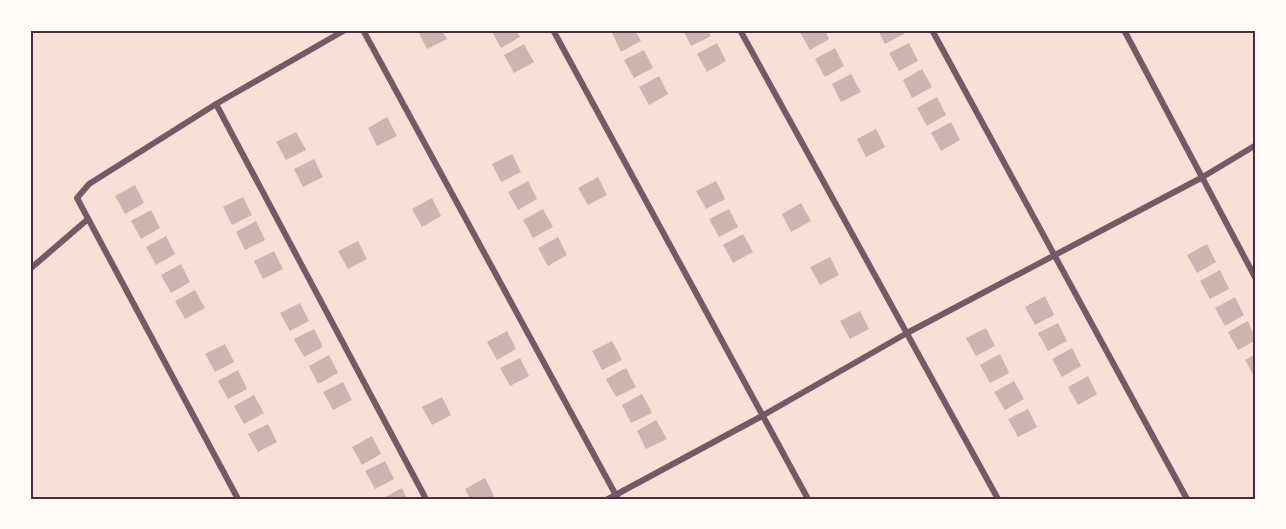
<svg xmlns="http://www.w3.org/2000/svg" width="1286" height="529" font-family="Signika,sans-serif">
<style>
.building{fill:#ccb4b1}
.lines{fill:none;stroke-linecap:round;stroke-linejoin:round}
.minor{stroke:#755966;stroke-width:6}
.neatline{fill:none;stroke:#4a2c40;stroke-width:2}
</style>
<rect width="100%" height="100%" fill="#f7e1d7"/>
<path class="building" d="M420 30H442L447 39 427 49 418 31Z
M491 30H516L520 37 501 48Z
M618 30H635L641 41 621 52 612 33Z
M683 30H708L711 36 691 46Z
M803 30H825L829 39 810 50 800 32Z
M878 30H903L904 34 885 44Z
M717 43 726 61 707 72 697 54Z
M909 43 918 61 899 71 889 53Z
M524 44 534 62 514 73 504 55Z
M835 48 844 66 825 77 815 59Z
M644 50 653 68 634 78 624 60Z
M922 69 932 87 912 98 903 80Z
M851 74 861 92 841 102 832 84Z
M659 76 668 94 649 105 639 87Z
M937 97 946 115 927 126 917 108Z
M387 117 397 136 377 146 368 128Z
M951 122 960 140 941 151 931 133Z
M876 129 885 147 866 157 857 139Z
M296 132 306 150 286 160 276 142Z
M512 154 521 172 501 182 492 164Z
M314 159 323 177 303 187 294 169Z
M598 177 607 195 588 205 578 188Z
M528 181 537 199 518 210 508 192Z
M716 181 725 199 706 209 696 191Z
M135 185 144 203 125 214 115 196Z
M243 197 252 215 232 225 223 207Z
M432 198 441 216 422 227 412 209Z
M801 203 811 221 791 232 782 214Z
M543 209 553 227 533 238 523 220Z
M729 209 738 227 719 237 709 219Z
M151 210 160 228 141 239 131 221Z
M256 221 265 240 245 250 236 232Z
M743 234 753 252 733 263 723 245Z
M166 236 175 254 156 265 146 247Z
M558 237 567 255 548 266 538 248Z
M358 241 367 259 348 269 338 251Z
M1207 244 1216 262 1197 273 1187 255Z
M274 251 283 269 263 279 254 261Z
M830 257 839 275 820 285 810 267Z
M181 264 190 282 171 293 161 275Z
M1220 270 1229 289 1210 299 1200 281Z
M195 290 205 308 185 319 175 301Z
M1045 296 1054 315 1035 325 1025 307Z
M1235 297 1244 315 1225 326 1215 308Z
M300 303 309 321 290 331 280 313Z
M860 311 869 329 850 339 840 321Z
M1248 321 1256 340 1238 350 1228 332Z
M1058 323 1067 341 1048 351 1038 333Z
M986 328 995 346 976 356 966 338Z
M314 329 323 347 304 357 294 339Z
M507 331 516 349 497 360 487 342Z
M612 341 622 360 602 370 592 351Z
M225 344 234 362 215 372 205 354Z
M1072 348 1081 366 1062 377 1052 359Z
M1000 354 1009 373 990 383 980 365Z
M1256 354V380L1245 360Z
M329 355 338 373 318 384 309 366Z
M520 358 529 376 510 386 500 368Z
M626 368 636 387 616 397 606 379Z
M238 370 247 389 228 399 218 381Z
M1088 376 1097 394 1078 405 1068 387Z
M1014 381 1024 399 1005 410 994 392Z
M343 382 352 400 333 410 323 392Z
M642 394 652 413 631 423 622 405Z
M254 395 264 413 244 424 234 406Z
M442 397 451 415 432 425 422 407Z
M1028 409 1037 427 1018 437 1008 419Z
M656 420 667 439 646 449 637 431Z
M268 424 277 442 258 452 248 434Z
M372 436 381 454 362 465 352 447Z
M385 461 394 479 375 489 365 471Z
M485 478 494 496 489 499H470L465 489Z
M402 488 407 499H382Z"/>
<g class="lines">
<path class="minor" d="M363 30 618 499
M553 30 808 499
M740 30 998 499
M932 30 1187 499
M1124 30 1256 279
M216 104 426 499
M30 269 88 219
M238 499 77 198 89 184 216 104 345 30
M608 499 762 416 907 333 1201 178 1256 145"/>
</g>
<rect width="1286" height="529" fill="none" stroke="#fffaf5" stroke-width="63"/>
<rect x="32" y="32" width="1222" height="466" class="neatline"/>
</svg>
